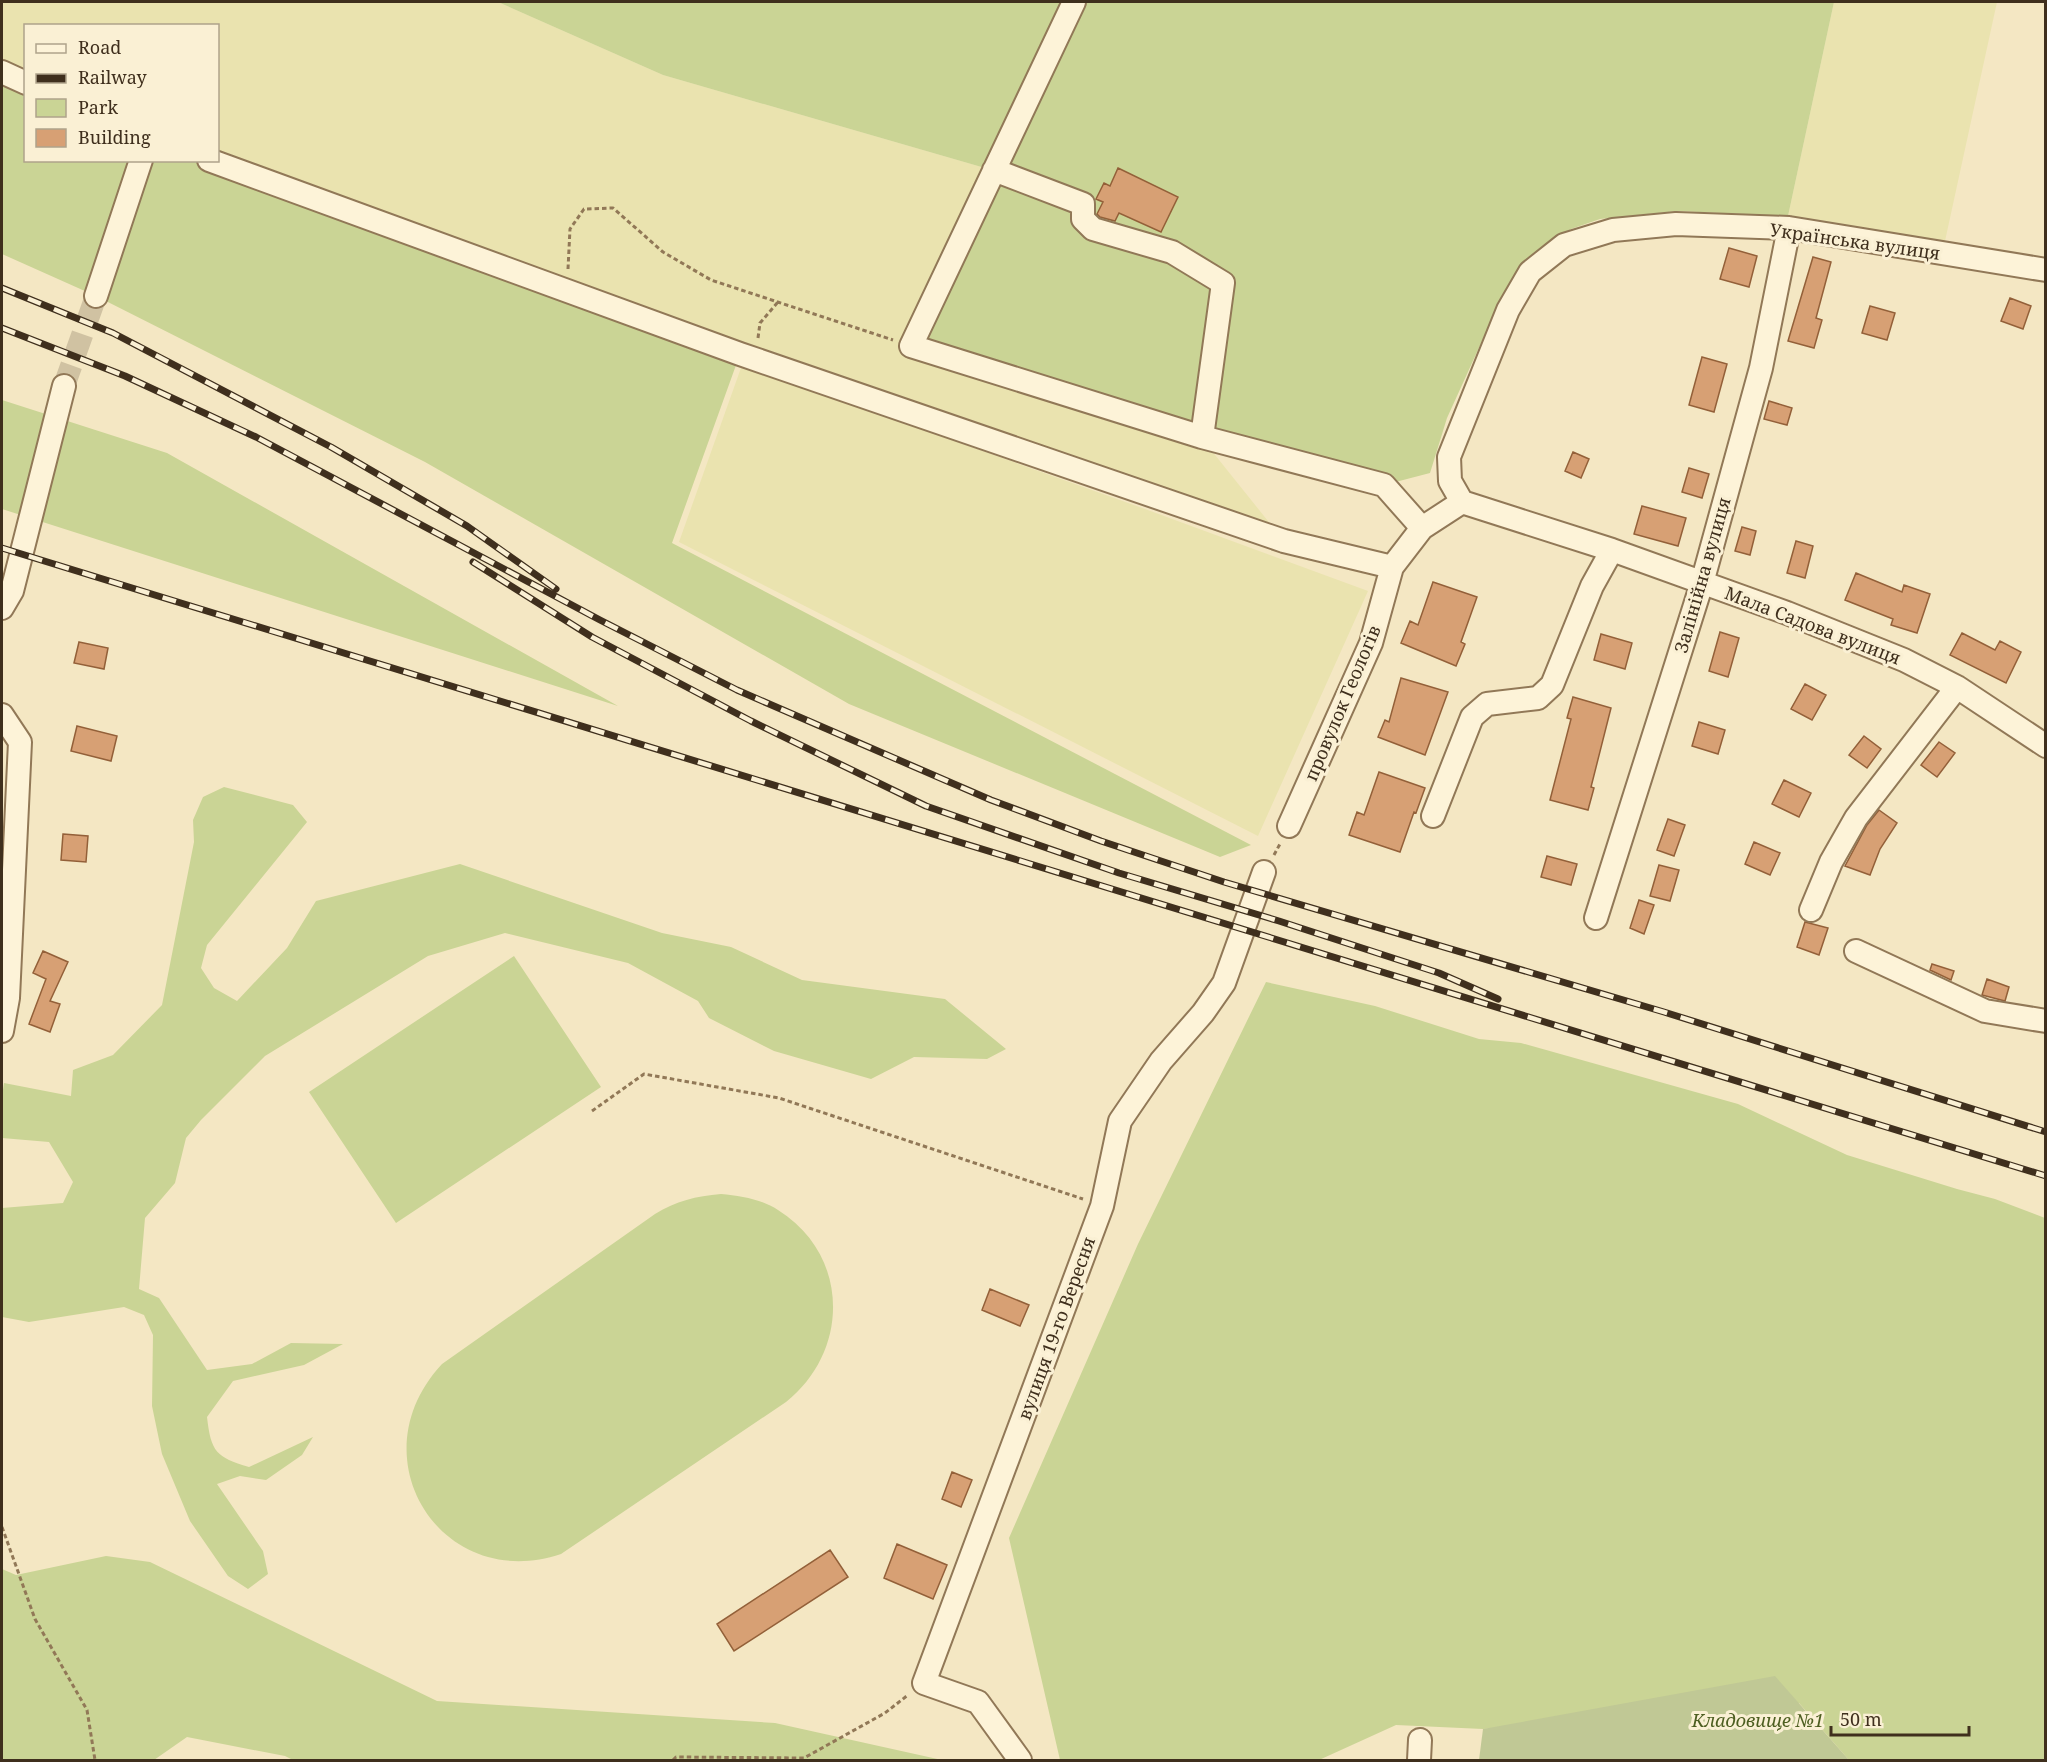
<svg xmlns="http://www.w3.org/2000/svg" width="2047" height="1762" font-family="'Noto Serif',serif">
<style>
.farmland{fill:#eae3af}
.green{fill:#cad495}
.cemetery{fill:#c0c895}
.building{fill:#d7a074;stroke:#936039;stroke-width:1.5}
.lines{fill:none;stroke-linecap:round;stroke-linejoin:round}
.minor-tunnel{stroke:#d0c2a2;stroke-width:22;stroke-dasharray:22 11;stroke-linecap:butt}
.minor-casing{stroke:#917857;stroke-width:26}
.path{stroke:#917857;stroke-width:3;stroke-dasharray:4.5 3;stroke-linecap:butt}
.minor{stroke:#fdf3d8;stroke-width:22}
.rail-casing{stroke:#3f2f1d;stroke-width:7}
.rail{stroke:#faf0d4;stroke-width:4.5;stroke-dasharray:14;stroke-linecap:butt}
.labels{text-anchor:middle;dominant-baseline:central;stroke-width:6;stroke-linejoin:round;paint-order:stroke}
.street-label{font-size:18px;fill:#3f2f1d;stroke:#faf0d4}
.park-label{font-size:18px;font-style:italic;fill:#4d5e21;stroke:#faf0d4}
</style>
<rect width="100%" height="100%" fill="#f4e7c3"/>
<path class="farmland" d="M2 2H498L663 75 985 168 1284 541 218 160V26H26L25 83 2 72Z
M1834 2H1997L1945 241 1788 216Z
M742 365 1145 509 1368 591 1258 836 679 542Z"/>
<path class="green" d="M498 2H1834L1788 216 1678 211 1600 219 1571 229 1530 259 1502 297 1447 418 1430 473 1384 485 911 346 985 168 663 75Z
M2 72 25 83 26 160 209 161 740 354 672 543 1251 845 1220 857 849 704 425 462 96 296 2 254Z
M2 400 167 453 618 706 2 509Z
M224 787 293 805 307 822 207 945 201 968 214 988 237 1001 287 948 316 901 460 864 662 933 731 947 802 980 945 999 1006 1049 987 1059 914 1057 871 1079 774 1051 709 1018 698 1001 628 963 505 933 428 956 265 1056 201 1120 186 1138 175 1183 145 1218 139 1289 159 1298 207 1370 252 1364 291 1343 343 1344 304 1365 233 1381 207 1417C211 1452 216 1457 249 1467L313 1437 302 1455 266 1480 240 1476 217 1484 263 1551 268 1574 248 1589 228 1576 190 1521 162 1454 152 1406 153 1335 144 1315 124 1307 29 1322 2 1317V1208L63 1203 73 1182 49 1142 2 1138V1096L4 1083 71 1096 73 1070 113 1055 162 1005 194 842 193 820 203 797Z
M514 956 601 1087 396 1223 309 1092Z
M1266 982 1375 1006 1479 1039 1521 1043 1738 1104 1847 1155 1957 1189 1995 1199 2045 1218V1760H1849L1799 1703 1483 1729 1396 1725 1319 1760H1060L1009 1538 1138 1244Z
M721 1194C741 1196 761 1199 778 1210 850 1255 850 1351 786 1402L561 1554C441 1594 355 1457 442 1364L655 1214C676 1201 696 1196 721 1194Z
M106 1556 150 1562 437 1701 775 1723 942 1760H293L285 1756 187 1737 154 1760H2V1569L16 1575Z"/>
<path class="cemetery" d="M1775 1676 1849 1760H1479L1483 1729Z"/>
<path class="building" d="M1118 168 1178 197 1161 232 1119 213 1115 221 1100 217 1097 214 1103 202 1096 199 1104 183 1110 186Z
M1729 248 1757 256 1749 287 1720 279Z
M1813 257 1831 262 1816 318 1822 320 1814 348 1788 341Z
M2010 298 2031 306 2023 329 2001 321Z
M1870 306 1895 313 1887 340 1862 333Z
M1702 357 1727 364 1714 412 1689 405Z
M1769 401 1792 408 1787 425 1764 419Z
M1573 452 1589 459 1581 478 1565 471Z
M1689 468 1709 474 1702 498 1682 492Z
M1642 506 1686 518 1678 546 1634 534Z
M1742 527 1756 531 1750 555 1735 551Z
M1796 541 1813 546 1805 578 1787 573Z
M1856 573 1902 592 1904 585 1930 594 1917 633 1891 625 1893 619 1845 600Z
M1433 582 1477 597 1461 642 1465 644 1456 666 1401 643 1410 621 1418 625Z
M1720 632 1739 638 1728 677 1709 671Z
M1962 633 1995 650 2000 641 2021 652 2006 683 1950 655Z
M1601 634 1632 643 1625 669 1594 660Z
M79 642 108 648 104 669 74 663Z
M1401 678 1448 692 1425 755 1378 737 1385 720 1389 722Z
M1805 684 1826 695 1812 720 1791 709Z
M1573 697 1611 708 1591 787 1594 788 1588 810 1550 800 1571 719 1567 718Z
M1699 722 1725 730 1718 754 1692 746Z
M77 726 117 736 111 761 71 751Z
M1864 736 1881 749 1867 768 1849 755Z
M1939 742 1955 753 1937 777 1921 765Z
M1379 772 1425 788 1416 813 1414 812 1400 852 1349 835 1357 812 1364 815Z
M1784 780 1811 793 1799 817 1772 804Z
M1879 810 1897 823 1880 849 1870 875 1845 866 1867 825Z
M1668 819 1685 825 1674 856 1657 850Z
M63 834 88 836 86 862 61 860Z
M1754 842 1780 853 1770 875 1745 864Z
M1547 856 1577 864 1571 885 1541 877Z
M1659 865 1679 870 1670 901 1650 896Z
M1639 900 1654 905 1644 934 1630 928Z
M1805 922 1828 928 1819 955 1797 947Z
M43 951 68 962 50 1001 60 1004 50 1032 29 1024 46 979 33 973Z
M1932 964 1954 971 1951 980 1930 970Z
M1987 979 2009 987 2005 1001 1982 995Z
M990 1289 1029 1305 1020 1326 982 1310Z
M952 1472 972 1480 961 1507 942 1499Z
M897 1544 947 1565 933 1599 884 1578Z
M830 1550 848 1577 734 1651 717 1624Z"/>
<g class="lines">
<path class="minor-tunnel" d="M64 386 96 296"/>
<g class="minor-casing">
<path id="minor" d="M1074 2 911 346 1202 437 1384 485 1422 528
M2 72 26 83
M209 160 740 354 1284 541 1392 567
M994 170 1083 204V219L1093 229 1172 252 1223 283 1202 437
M96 296 141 160
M1462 502 1450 481 1449 457 1508 310 1530 272 1564 245 1613 230 1676 224 1789 228 2046 270
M1462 502 1612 550 1787 613 1904 660 1957 687 2046 746
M2 608 12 591 64 386
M2 715 20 742 8 998 2 1031
M1433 816 1472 717 1487 704 1538 698 1552 685 1592 586 1612 550
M1289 826 1371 643 1392 567 1422 528 1462 502
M1811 910 1831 862 1856 818 1957 687
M1596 918 1702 583 1761 368 1789 228
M1856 951 1985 1011 2046 1021
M1020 1760 978 1702 924 1683 1102 1206 1120 1121 1161 1061 1203 1013 1224 983 1264 872
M1419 1760 1420 1740"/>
</g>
<path class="path" d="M568 269 570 229 584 209 613 208 663 252 711 280 893 340
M758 338 760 323 778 302
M1274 855 1281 842
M592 1111 644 1074 779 1098 1083 1199
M2 1527 35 1619 87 1710 95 1760
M673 1760 676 1757 804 1758 885 1713 908 1695"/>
<use href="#minor" class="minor"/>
<g class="rail-casing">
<path id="rail" d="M2 288 113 333 331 447 467 526 556 589
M2 328 125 376 256 437 600 620 737 690 991 800 1101 841 1224 882 1664 1012 2046 1132
M2 548 2046 1176
M473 562 592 637 751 721 926 806 1119 873 1279 921 1439 973 1498 999"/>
</g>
<use href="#rail" class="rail"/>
</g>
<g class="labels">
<g class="street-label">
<text transform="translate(1855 241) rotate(8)">Українська вулиця</text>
<text transform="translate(1702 575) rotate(-74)">Залінійна вулиця</text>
<text transform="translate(1813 625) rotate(21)">Мала Садова вулиця</text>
<text transform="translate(1342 703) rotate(-67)">провулок Геологів</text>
<text transform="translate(1056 1328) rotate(-70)">вулиця 19-го Вересня</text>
</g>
<g class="park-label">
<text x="1758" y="1720">Кладовище №1</text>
</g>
</g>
<rect width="2047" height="1762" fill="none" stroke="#3f2f1d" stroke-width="6"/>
<rect x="24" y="24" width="195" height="138" fill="#faf0d4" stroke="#afa38b" stroke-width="1.5"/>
<rect x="36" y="44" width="30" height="9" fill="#fdf3d8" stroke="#afa38b" stroke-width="1.5"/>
<text x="78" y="54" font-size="18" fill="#3f2f1d">Road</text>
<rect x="36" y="74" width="30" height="9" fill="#3f2f1d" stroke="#afa38b" stroke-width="1.5"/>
<text x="78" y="84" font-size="18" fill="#3f2f1d">Railway</text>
<rect x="36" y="99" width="30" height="18" fill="#cad495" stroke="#afa38b" stroke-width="1.5"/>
<text x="78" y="114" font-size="18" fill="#3f2f1d">Park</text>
<rect x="36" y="129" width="30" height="18" fill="#d7a074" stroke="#afa38b" stroke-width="1.5"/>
<text x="78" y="144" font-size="18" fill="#3f2f1d">Building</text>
<path d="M1831 1726v9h138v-9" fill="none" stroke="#3f2f1d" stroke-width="3"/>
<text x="1840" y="1726" font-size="18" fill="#3f2f1d" stroke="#faf0d4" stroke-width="4.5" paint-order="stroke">50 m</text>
</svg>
